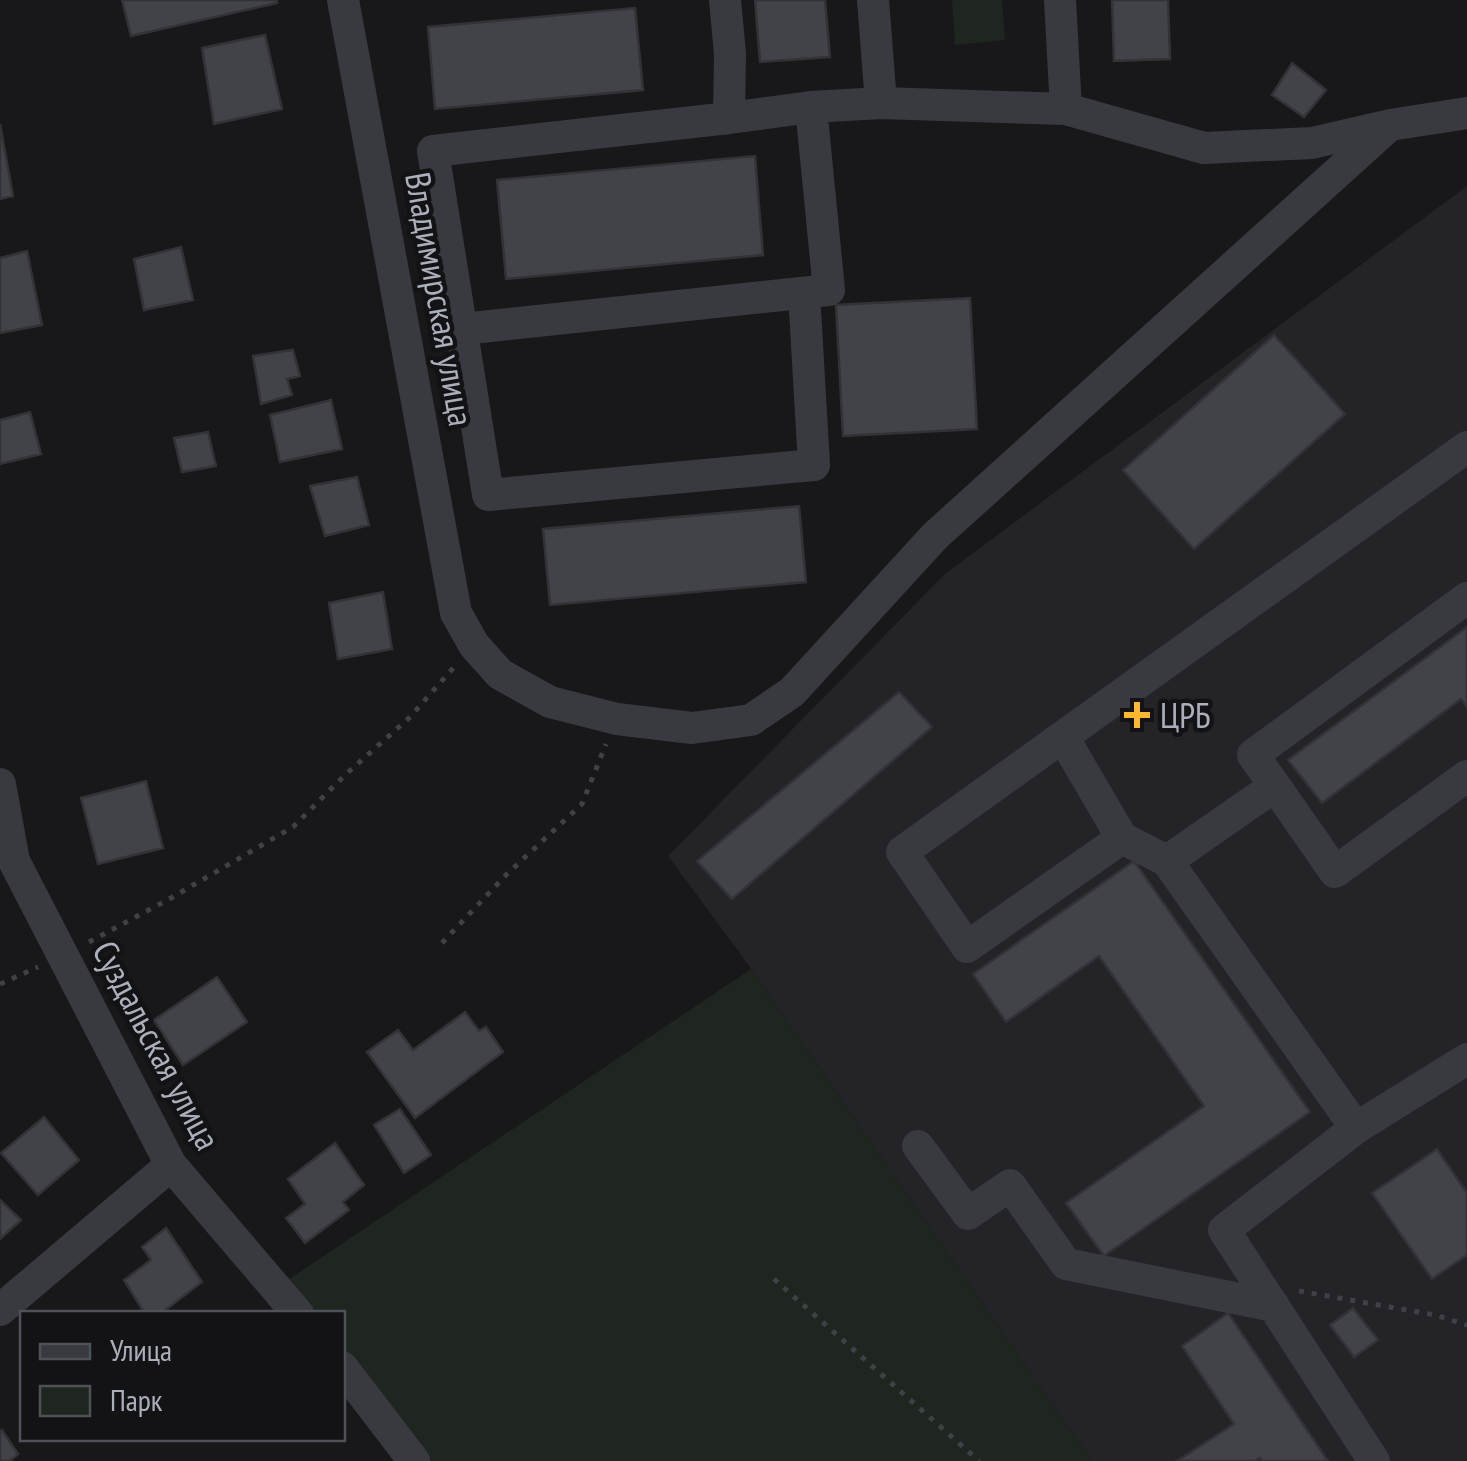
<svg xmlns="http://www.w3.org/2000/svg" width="1467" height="1461" font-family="'PT Sans Narrow',sans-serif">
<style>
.built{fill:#242428}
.green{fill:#1e261f}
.building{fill:#424348;stroke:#323237;stroke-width:2.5}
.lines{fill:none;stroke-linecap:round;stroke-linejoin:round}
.path{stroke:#3f4147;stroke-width:5;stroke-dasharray:5 8;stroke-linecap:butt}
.minor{stroke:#393a40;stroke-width:32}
.poi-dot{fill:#fbb830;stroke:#131316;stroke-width:4}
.labels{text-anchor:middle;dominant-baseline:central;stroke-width:9;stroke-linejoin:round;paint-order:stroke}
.street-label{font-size:35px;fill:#aaafbb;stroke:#131316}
.poi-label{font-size:35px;fill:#aaafbb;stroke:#131316;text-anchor:start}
</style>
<rect width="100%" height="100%" fill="#18181b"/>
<path class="built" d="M1467 186V1461H1092L742 956 668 856 945 574Z"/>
<path class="green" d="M952 0H1002L1005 40 955 45Z
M751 969 1092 1461H413L343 1367 342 1314 298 1313 276 1288Z"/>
<path class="building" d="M122 0H277V3L131 36Z
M755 0H825L830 57 760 62Z
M1112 0H1168L1170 59 1114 61Z
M635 8 643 90 435 109 428 27Z
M265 35 282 109 214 124 202 48Z
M1292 63 1326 90 1304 117 1272 95Z
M0 124 13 196 0 199Z
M755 156 763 255 506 279 497 180Z
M181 247 193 300 144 310 134 259Z
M27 251 42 325 0 333V258Z
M970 298 977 429 843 436 836 305Z
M1274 335 1345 414 1194 549 1123 470Z
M293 350 300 376 287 379 292 395 261 404 253 356Z
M331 400 342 449 280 462 270 415Z
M30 412 41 454 0 464V420Z
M208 432 216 466 182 472 174 438Z
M357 477 369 525 325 536 310 486Z
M799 506 806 582 550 605 543 529Z
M383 592 392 649 338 659 329 603Z
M1467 627V707L1461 699 1322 803 1288 760Z
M899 692 932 727 732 899 697 861Z
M146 781 163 848 98 864 81 798Z
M1134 861 1310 1112 1104 1256 1066 1203 1204 1106 1099 956 1006 1022 973 974Z
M217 977 247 1022 183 1065 154 1020Z
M465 1012 479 1031 486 1027 503 1052 415 1118 367 1052 398 1030 413 1050Z
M400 1109 431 1155 404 1173 374 1125Z
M44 1117 79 1160 38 1195 1 1153Z
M335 1143 364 1185 343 1202 349 1210 305 1243 286 1218 305 1204 288 1179Z
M1437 1149 1467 1193V1255L1432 1279 1372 1193Z
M0 1200 21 1220 0 1239Z
M166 1228 202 1282 160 1314H145L124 1280 151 1260 142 1247Z
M1353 1308 1378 1340 1354 1357 1330 1325Z
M1228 1313 1328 1461H1262L1260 1458 1255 1461H1177L1234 1424 1182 1346Z
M2 1430 18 1454 10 1461H0V1432Z"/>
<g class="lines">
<path class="path" d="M89 942 171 898 293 827 345 775 409 718 456 665
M442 943 507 874 582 804 606 744
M0 984 38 967
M774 1279 979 1461
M1299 1291 1435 1315 1467 1325"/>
<path class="minor" d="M343 0 456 613 474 645 500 674 550 702 617 719 692 728 751 720 792 692 935 536 1390 125
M725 0 730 54 729 118 811 107 881 103 1066 109 1204 148 1312 143 1390 125 1467 113
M873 0 881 103
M1060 0 1066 109
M729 118 433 151 488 495 814 465 804 293
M462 329 829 290 811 107
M1063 737 1122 838
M0 784 14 861 171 1165 298 1314
M1275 786 1253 755 1467 598
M1167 861 1275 786 1335 872 1467 776
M1356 1128 1167 861 1122 838 967 947 902 852 1467 447
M918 1146 968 1214 1010 1185 1066 1264 1274 1306
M0 1310 171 1165
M342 1367 414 1461
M1374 1461 1224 1230 1356 1128 1467 1059"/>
</g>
<path class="poi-dot" d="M1132 700h10v10h10v10h-10v10h-10v-10h-10v-10h10z"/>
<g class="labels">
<g class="street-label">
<text transform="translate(440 299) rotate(80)">Владимирская улица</text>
<text transform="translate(157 1045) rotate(62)">Суздальская улица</text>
</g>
<g class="poi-label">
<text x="1160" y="715">ЦРБ</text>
</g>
</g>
<rect x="20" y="1311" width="325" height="130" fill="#131316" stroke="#4f5158" stroke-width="2.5"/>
<rect x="40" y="1344" width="50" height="15" fill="#393a40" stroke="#4f5158" stroke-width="2.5"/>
<text x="110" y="1361" font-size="30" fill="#aaafbb">Улица</text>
<rect x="40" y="1386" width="50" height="30" fill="#1e261f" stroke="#4f5158" stroke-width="2.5"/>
<text x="110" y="1411" font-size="30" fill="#aaafbb">Парк</text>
</svg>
